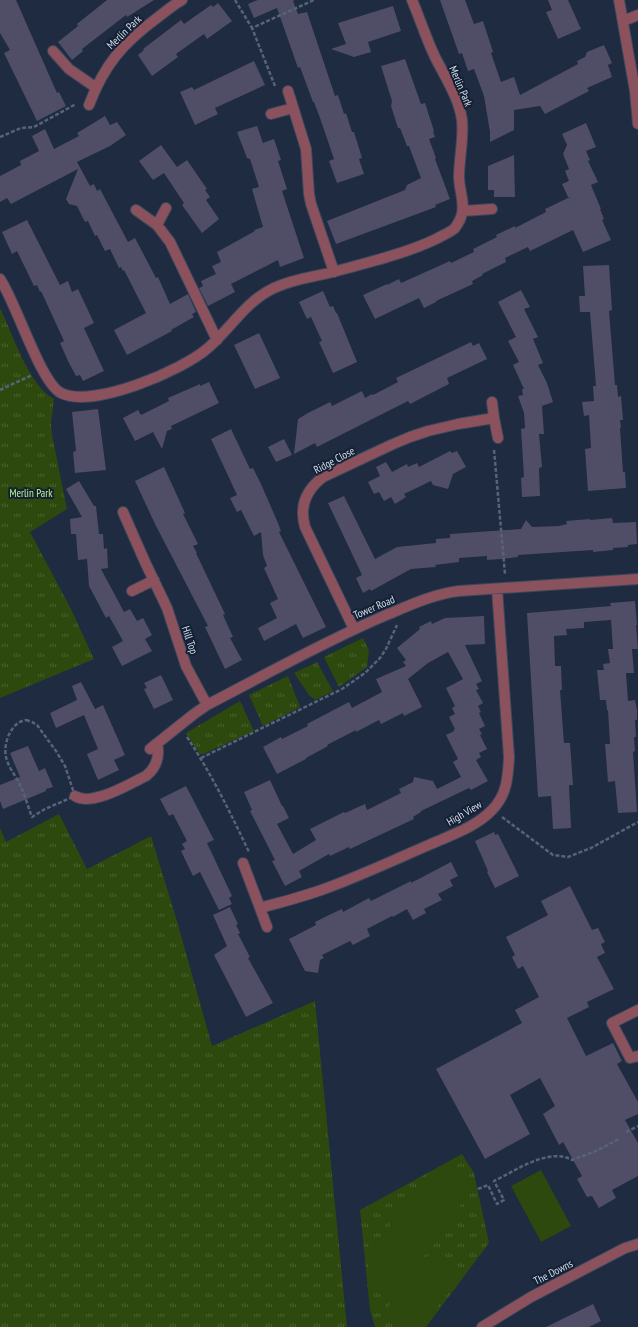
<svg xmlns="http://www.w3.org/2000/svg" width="638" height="1327" font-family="'PT Sans Narrow',sans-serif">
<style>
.grass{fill:url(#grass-tufts)}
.pitch{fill:#2d490e}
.building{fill:#504d67}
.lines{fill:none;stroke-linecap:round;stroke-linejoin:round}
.minor-casing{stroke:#3b485c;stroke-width:12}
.path{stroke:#576376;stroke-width:2.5;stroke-dasharray:4 2;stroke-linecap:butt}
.minor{stroke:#8b525e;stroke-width:10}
.labels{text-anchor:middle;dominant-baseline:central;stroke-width:4;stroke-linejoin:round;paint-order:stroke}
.street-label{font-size:11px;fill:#d5deec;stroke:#142135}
.park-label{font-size:11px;fill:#bcf28b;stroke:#142135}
</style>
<defs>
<pattern id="grass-tufts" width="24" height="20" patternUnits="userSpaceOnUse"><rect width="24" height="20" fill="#2d490e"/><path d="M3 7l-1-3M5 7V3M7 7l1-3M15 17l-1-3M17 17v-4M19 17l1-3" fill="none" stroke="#4b6331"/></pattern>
</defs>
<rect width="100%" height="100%" fill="#1e2b40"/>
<path class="grass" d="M0 308C13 334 28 385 54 399L51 423 52 435 67 509 30 532 71 609 94 659 0 698Z
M363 638 369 650 367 667 339 687 324 657Z
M317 662 333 691 315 700 309 695 294 673Z
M288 676 300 707 263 726 249 695Z
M240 701 254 731 203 754H200L186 733Z
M59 814 87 869 151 836 177 921 212 1046 315 1001 347 1327H0V828L6 842Z
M462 1154 474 1173 489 1243 426 1327H375L370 1310 360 1210Z"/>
<path class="pitch" d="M450 1165C463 1171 470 1178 470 1192L406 1281C400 1284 393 1289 385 1288 367 1285 365 1264 371 1251L429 1173 444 1166Z
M541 1170 571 1226 541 1242 511 1186Z
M432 1250 463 1272 423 1327H403L383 1314Z"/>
<path class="building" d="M0 0H16L57 93 59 92 66 106 37 121 4 53 10 50 0 33Z
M107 0H154L127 17 126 15 82 49 83 51 72 60 58 42 78 26 77 24Z
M258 0H295L293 1 298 14 307 12 335 96 338 95 344 114 346 113 352 132H354L362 158 359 159 364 174 337 183 329 161 334 159 320 118 314 102H313L300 67 298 68 277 8 254 18 248 4Z
M440 0H465L474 24 483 21 493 52 491 53 501 82 514 77 520 95 578 64 577 61 585 57 587 52 604 45 612 63 608 65 612 77 587 88 589 91 545 114 540 106 514 110V130L490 142V132L484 96 474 69 468 71 462 53 459 54Z
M548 0H568L581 29 558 39 546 12 552 10Z
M218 3 232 21 207 39 204 34 176 54 178 57 152 76 138 55 144 50 143 49 181 20 184 24 211 5 213 7Z
M393 6 401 31 368 42 371 52 354 57 331 49 346 44 338 23Z
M405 59 421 104 425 103 434 131 433 132 435 137 429 139 436 158 435 159 450 199 435 205 436 207 336 244 327 221 405 190 407 185 421 178 409 146H407L400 128H398L391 106 392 101 381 66Z
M254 61 265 85 215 108 218 114 195 125 180 92 192 87 194 90Z
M105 116 110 125 117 122 126 135 110 146 77 162 90 186 94 184 97 191 100 189 128 242 135 238 156 278 158 277 170 304 188 294 196 312 192 314 194 317 171 330 172 331 127 355 114 330 146 313 124 270 123 271 121 267 119 268 110 249 105 251 97 235 95 236 88 221 85 222 77 206 69 204 66 199 78 169 11 204 7 198 0 202V176L21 165 20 161 39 151 32 136 45 129 54 149 79 136 77 133Z
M586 123 596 147 586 151 590 160 588 161 598 182 591 185 601 209H600L604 219 602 220 611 240 583 252 573 230 530 251 528 247 505 258 506 262 482 274 483 275 472 281 473 284 436 301V302L424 308 419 298 375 319 363 295 387 284V285L399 279 401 283 450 261 451 263 474 252 473 249 497 237 496 235 515 226V228L546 212 545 209 570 197H568L562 184 569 181 565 171 569 169 563 154 567 145 562 134Z
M257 126 263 143 274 139 281 160 278 161 287 189 282 191 304 258 280 267 278 260 231 284 235 292 208 306 199 288 203 286 201 281 216 274 212 266 221 262 217 252 255 231 254 230 263 227 252 189 259 187 250 159 247 158 237 132Z
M161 145 177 167 187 160 207 189 205 190 210 197 206 200 219 219 202 233 182 205 184 203 164 173 153 180 139 161Z
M514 155 515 197H494V190H488V166Z
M27 220 60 285 68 281 72 292 78 289 94 323 84 328 104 371 83 381 80 375 76 376 68 361 60 343 64 341 41 291 40 292 37 285 34 286 17 251 12 254 2 232Z
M609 265 612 310 609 311 615 385H617L618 397 621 396 623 420H620L621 428H620L623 472H625L626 488 588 491 585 449 591 448 589 415 584 416 582 402 594 401 593 386H596L590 312H580L579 296H585L583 266Z
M521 290 530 307 524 309 538 337 533 339 543 363 538 365 547 383 553 402 542 406 544 434H539L542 467 539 468 540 496 522 497 521 478 524 477 521 429 525 428 524 413 518 396 523 395 522 389H524L513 365 519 362 508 341 516 337 498 302Z
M323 291 330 307 333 306 336 313H337L357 362 333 373 319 342 322 341 311 317 307 319 299 302Z
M259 333 280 378 255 389 234 345Z
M471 342 473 346 479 343 487 359 447 378 449 384 410 404 408 401 317 447 315 443 294 454 298 419 308 413 330 402 332 406 362 391 365 398 372 394 373 395 398 382 396 378Z
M209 382 219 403 171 426 172 429 167 431 162 449 153 432 135 441 123 418 138 410 141 415 169 401 168 398 200 384V386Z
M98 409 106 470 75 473 73 452 76 451 72 412Z
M231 429 250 469 253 468 261 484 278 523 281 531 279 532 326 627 303 638 296 624 264 641 258 628 277 618 270 603 278 599 264 568 267 566 263 555 261 532 254 536 241 510 237 512 230 498 237 495 211 439Z
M284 439 292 455 276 462 268 447Z
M450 451 452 453 457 451 466 467 453 474 448 489 433 485 431 481 404 494 406 497 395 504 391 497 384 501 379 492 374 494 368 482 380 476 376 467 386 462 392 472 407 464 408 467 417 463 419 467Z
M164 467 185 513 183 514 198 544 193 546 197 553H196L225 614 223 615 233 637 230 638 242 660 225 669 205 627 208 626 155 524 135 481Z
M79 481 94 506H96L99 534H103L104 549 107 548 108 568 101 569 124 612 130 609 137 621 143 618 152 635 145 639 152 651 122 666 112 647 123 641 109 616 106 618 89 586 87 559 78 560 76 534H71L70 519 82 517 66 489Z
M344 496 375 559 397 547 436 543V539L450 538V534L521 529 526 520 532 527 559 526 567 524 566 521 590 519V520L612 518 613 523 636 522 637 544 628 545V547L613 548V550L593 552V550L518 555V557L501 559 487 560V556L459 558V562L435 565 436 567 411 569 371 591 370 589 363 593 356 578 362 575 328 503Z
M635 601 637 625H636L638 649H632L634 673H626L628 701 635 700 637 710V720H635L636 737H634L635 751 633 752 637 812 618 813 615 781 608 782 605 744H610L608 710H607L606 700H600L597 670H604L603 664 610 663 608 649H613L611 620 584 622V628L566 629 567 635 554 636 555 666H561L562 690H560L564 743H570L573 785H569L571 828 553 829 551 796 538 797 527 613 611 606 610 603Z
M484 616 485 644 465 645 482 681 476 684 479 689 476 690 483 703 478 706 481 712 479 713 485 726 479 729 482 734 480 735 487 749 479 753 481 757 476 760 488 781 471 790 469 788 421 811V812L413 817 414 819 350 849 349 847 330 856 329 854 299 871 302 877 285 886 272 861 275 860 250 811 252 810 244 792 270 780 282 806H283L289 818 277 824 293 854 316 840 310 829 344 812 345 813 365 804 367 810 401 793 399 789 413 782 414 777 433 781 437 789 461 777 453 762 458 759 446 735 454 731V729H455L449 717 455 714 452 708 455 706 446 688 463 679 448 652 428 663 408 679 422 707 404 716 403 713 381 724 379 720 356 732V730L327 745 328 746 306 758V759L277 774 263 747 281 737 282 739 308 726 307 724 349 702 352 708 382 692 376 679 406 666 403 662 406 660 397 648 420 629 419 627 431 621 432 624 445 618Z
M161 675 173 700 154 709 144 689 147 688 144 683Z
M81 682 95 709 103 705 125 755 114 760 119 770 98 780 87 754 98 749 84 715 56 728 50 713 77 700 72 686Z
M28 746 39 771 45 768 53 787 46 789V791L3 809 0 801V785L20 777 10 753Z
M186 786 214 840 207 843 232 896 229 898 232 904 219 910 200 872 193 876 181 851 185 849 182 844 187 841 173 814 169 816 160 799Z
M494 832 495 835 498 834 519 876 495 888 487 872 488 871 475 841Z
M451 862 458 876 450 880 453 886 438 894 442 900 424 909 426 913 413 920 407 909 393 917 392 916 367 929 370 936 353 945 350 941 322 955 324 958 320 960 318 973 305 971 289 939 316 925 315 922 331 914 342 909 343 912 369 898 371 901 411 881V883Z
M570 886 592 930 598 928 605 942 601 944 605 953 597 957 614 989 587 1002 589 1007 567 1018 586 1056 613 1043 622 1061 617 1064 638 1102V1114L625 1120 638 1143V1176L612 1190 616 1198 599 1208 592 1196 587 1197 577 1179 582 1176 563 1142 559 1145 543 1114 555 1106 540 1078 510 1095 530 1134 485 1159 436 1069 522 1023 515 1010 539 997 523 966 518 969 512 957 515 955 506 937 548 915 541 901Z
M230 907 238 924 236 925 240 933 238 934 250 957 248 958 273 1003 246 1017 214 955 227 946 213 915Z
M593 1304 601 1321 589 1327H546Z"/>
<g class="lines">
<g class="minor-casing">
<path id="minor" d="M619 0 635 91 638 124
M623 21 638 15
M53 51 69 69 95 87
M288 91 306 149 309 194 311 204 334 272
M89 105C104 65 123 43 157 18 165 12 173 5 182 0
M271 114 293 108
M136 210 157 225 170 242 217 340
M463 211 492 209
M157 225 166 208
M0 279C16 302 40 382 61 393 93 409 183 370 208 348 231 328 246 301 274 288 293 279 313 277 333 272 366 263 408 253 438 238 443 235 451 232 455 228 457 225 460 220 461 217 466 205 459 190 459 177 459 158 464 139 462 120 459 98 445 77 435 57 426 38 420 19 412 0
M494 418 498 438
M123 512 145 562 167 608 186 666 207 705
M132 591 154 580
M354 629 305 527C299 506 306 490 323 477L391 445 410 437 428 431 458 424 494 418 492 402
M150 749 194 714 207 705C265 675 323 642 384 616 408 606 433 594 459 591L638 579
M75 796C92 807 129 784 146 776 157 767 160 756 157 743
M243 863 260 908C281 902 303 897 324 889 360 876 396 859 431 844 451 835 476 827 492 810 507 795 508 777 509 757L497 589
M260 908 267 927
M638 1010 612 1023 630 1058 638 1056
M482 1327 531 1297 625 1248 638 1244"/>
</g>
<path class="path" d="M235 0 252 28
M275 86 252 28 314 0
M0 137 21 128 34 127 76 104
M0 390 32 375
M494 450 505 574
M26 720 32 722 37 725 56 751 65 766 75 796 45 809 32 817C28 807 25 795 20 785 16 776 8 767 6 757 3 743 11 722 26 720Z
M187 737C211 773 230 812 249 852
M201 758 342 689 365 673 380 658 386 649 397 625
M502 817 553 855 568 857 591 848 638 822
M626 1132 638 1126
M478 1189 488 1185 497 1204 504 1200 494 1181C515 1171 549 1147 572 1160L596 1151 619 1139"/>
<use href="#minor" class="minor"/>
</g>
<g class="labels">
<g class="street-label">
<text transform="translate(124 32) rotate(-44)">Merlin Park</text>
<text transform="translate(461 86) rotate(67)">Merlin Park</text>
<text transform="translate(334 460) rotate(-28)">Ridge Close</text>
<text transform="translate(374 607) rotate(-23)">Tower Road</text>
<text transform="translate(190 640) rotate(72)">Hill Top</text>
<text transform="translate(464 813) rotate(-30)">High View</text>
<text transform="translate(553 1272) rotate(-27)">The Downs</text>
</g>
<g class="park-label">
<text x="31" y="493">Merlin Park</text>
</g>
</g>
</svg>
